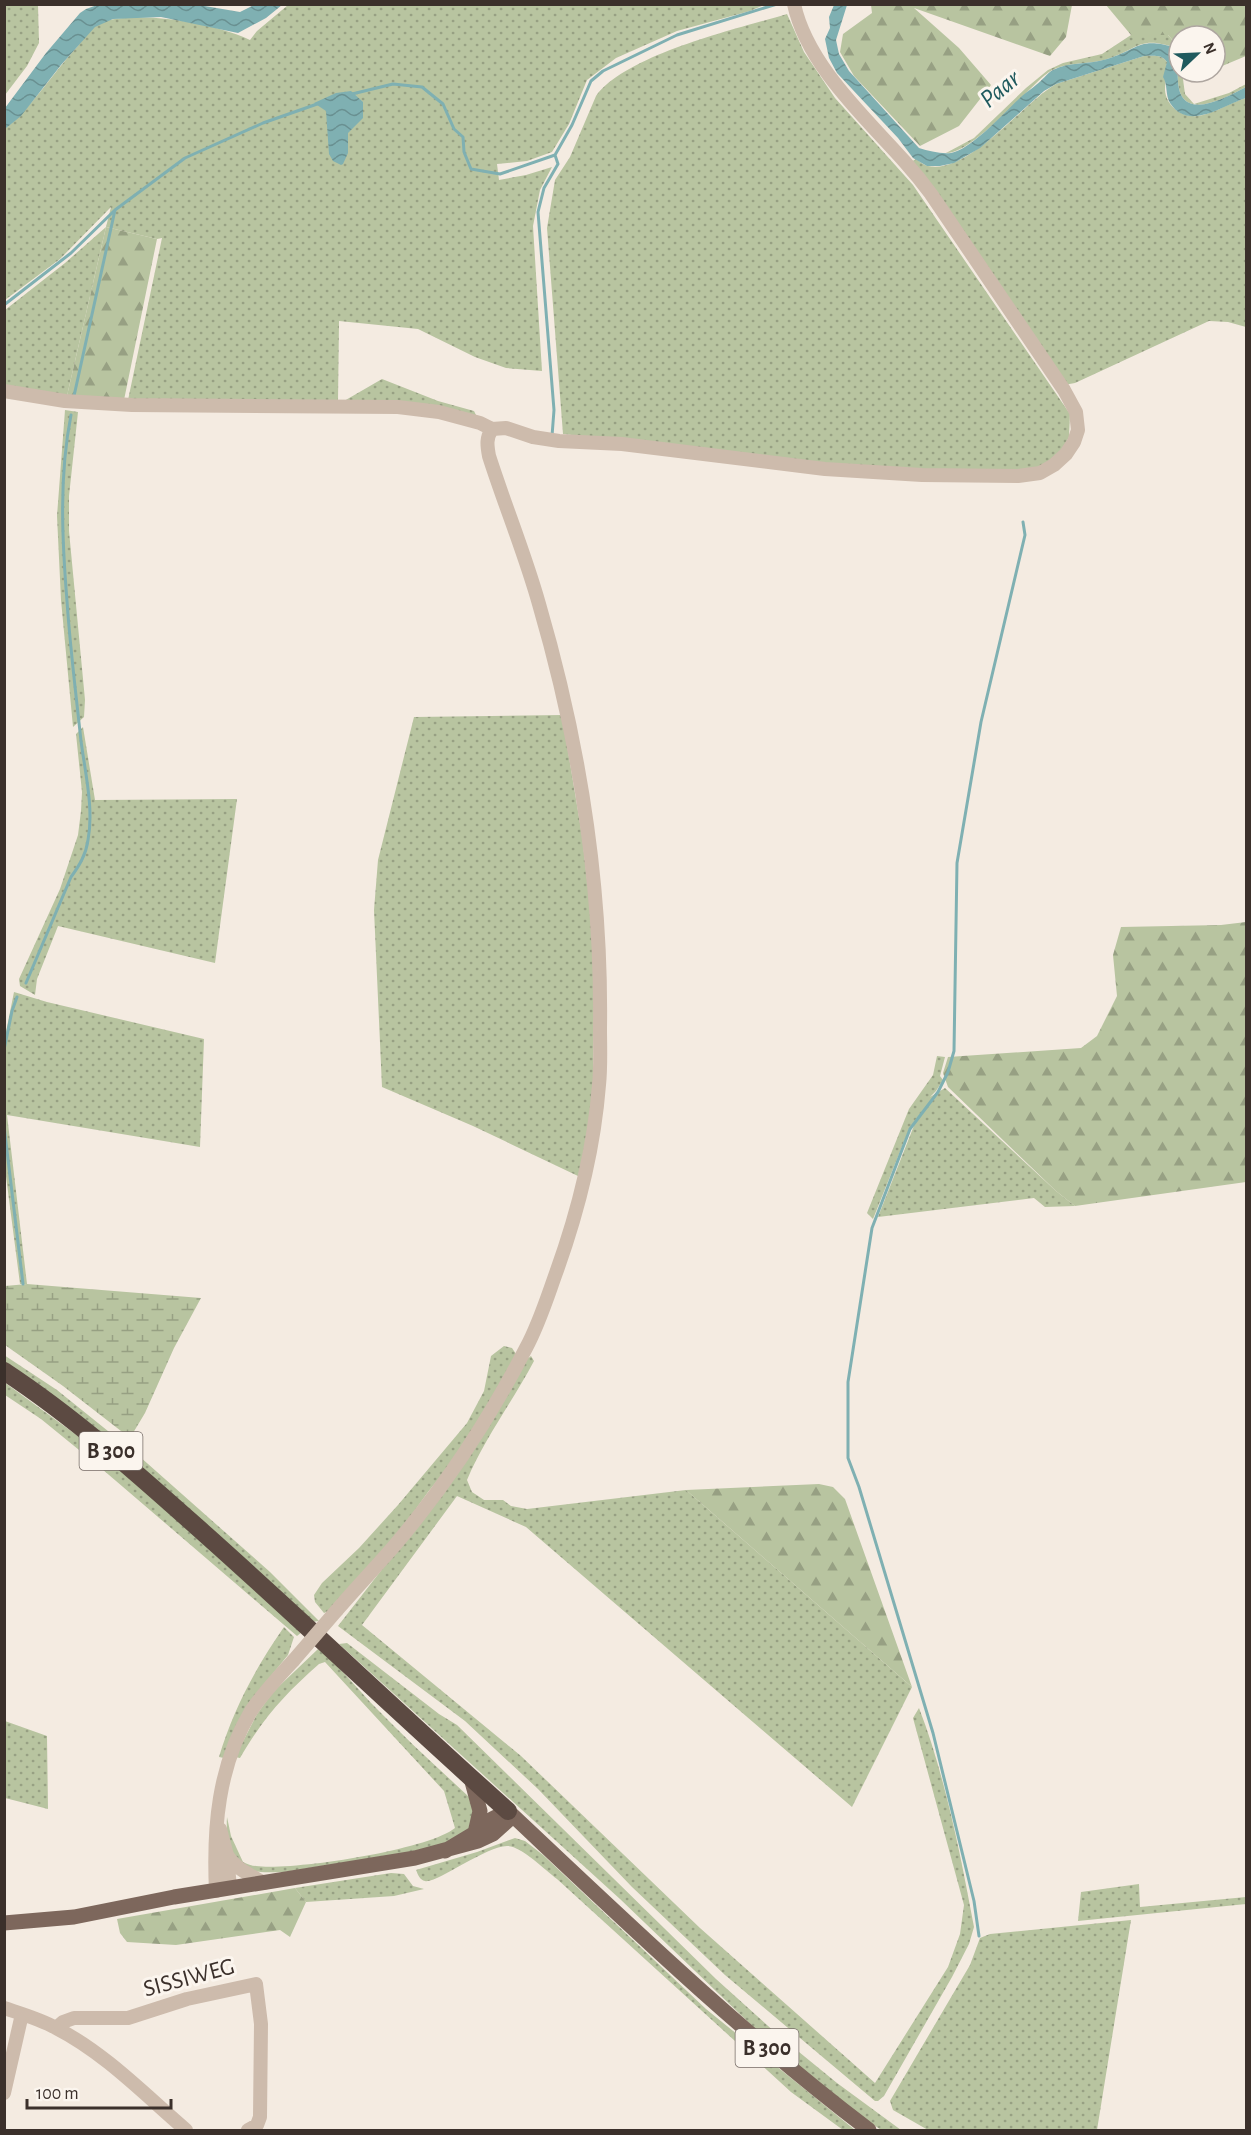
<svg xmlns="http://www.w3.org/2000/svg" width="1251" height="2135" font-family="'Alegreya Sans',sans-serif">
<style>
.grass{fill:url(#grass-dots)}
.forest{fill:url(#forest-firs)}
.wetland{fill:url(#wetland-marsh)}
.water{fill:url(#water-waves)}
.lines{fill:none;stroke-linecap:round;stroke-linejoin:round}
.stream{stroke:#7fb0b2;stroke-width:3}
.minor{stroke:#cdbbac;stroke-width:14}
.major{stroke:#7d675c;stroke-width:15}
.highway{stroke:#5c4a42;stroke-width:18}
.minor-bridge{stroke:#cdbbac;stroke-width:14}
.labels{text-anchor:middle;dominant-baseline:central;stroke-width:6;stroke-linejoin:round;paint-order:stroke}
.shield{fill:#fbf5ee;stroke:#756b66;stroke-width:1.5}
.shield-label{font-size:22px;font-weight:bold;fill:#3b302b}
.street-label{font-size:24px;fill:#3b302b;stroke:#fbf5ee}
.water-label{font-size:26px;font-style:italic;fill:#1f5a5e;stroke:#fbf5ee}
</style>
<defs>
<pattern id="grass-dots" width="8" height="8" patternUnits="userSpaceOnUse" patternTransform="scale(1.5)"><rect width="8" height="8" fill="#b8c4a0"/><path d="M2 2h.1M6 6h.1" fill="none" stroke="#97a083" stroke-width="1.8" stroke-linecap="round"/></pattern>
<pattern id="forest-firs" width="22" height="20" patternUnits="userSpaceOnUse" patternTransform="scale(1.5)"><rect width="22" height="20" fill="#b8c4a0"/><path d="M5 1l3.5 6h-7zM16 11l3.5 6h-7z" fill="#97a083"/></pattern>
<pattern id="wetland-marsh" width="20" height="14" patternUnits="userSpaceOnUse" patternTransform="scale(1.5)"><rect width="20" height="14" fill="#b8c4a0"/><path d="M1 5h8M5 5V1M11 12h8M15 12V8" fill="none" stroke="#97a083"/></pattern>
<pattern id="water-waves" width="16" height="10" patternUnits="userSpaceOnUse" patternTransform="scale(1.5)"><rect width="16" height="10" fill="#7fb0b2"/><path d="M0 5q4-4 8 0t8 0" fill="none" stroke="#699091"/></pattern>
</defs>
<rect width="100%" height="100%" fill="#f4ebe1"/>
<path class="grass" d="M5 4 38 5 39 43 27 66 5 95Z
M288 5H764L750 11 677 31 616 58 587 80 569 124 552 152 527 161 497 164 499 180 526 175 552 167 540 190 533 226 542 371 506 368 475 357 418 329 339 321 338 401 128 400 162 238 157 239 106 227 66 400 5 387V310L65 263 106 227 111 207 60 259 5 300V129C33 106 52 74 77 47 82 41 88 31 95 26 124 6 220 24 250 40L257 31Z
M787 14 804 52 835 98 913 185 1070 414 1069 437 1058 457 1033 470 995 474 825 464 563 434 547 228 555 180 570 157 596 96C627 54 737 29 787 14Z
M1153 34 1168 35C1180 48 1179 55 1179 72H1182L1185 94 1194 104 1229 93 1246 84V87C1225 98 1181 123 1178 82 1177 70 1179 59 1176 48 1139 35 1139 49 1107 59 1086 66 1063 60 1045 75 1025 92 971 154 946 153L974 138 1026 88 1048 70 1063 63 1102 54 1131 35Z
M1144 56C1152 56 1162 54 1167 62 1166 71 1165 81 1165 90 1166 108 1186 120 1203 115 1218 111 1232 102 1246 98V327L1228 322 1209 321 1075 383 1064 385 911 162 916 159C920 162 924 165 928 166 968 175 1023 103 1056 84Z
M382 379 438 401 474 411 477 417 344 401Z
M65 410 78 412 69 496V531L85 700 84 717 73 727 61 600 57 516Z
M562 715 582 835 593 932 594 1003 593 1083 589 1136 578 1176 473 1126 382 1087 374 910 378 860 414 717Z
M83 727 95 800 237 799 215 963 58 926 37 979 35 995 20 986 19 979 60 889 78 835 81 811 82 792 76 734Z
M14 992 47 1002 204 1039 200 1147 7 1115 27 1284H20L4 1161 5 1037Z
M937 1056 945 1057 940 1076 943 1080 936 1091 930 1097 945 1088 1056 1191 1075 1206 1045 1207 1034 1198 878 1217 917 1118 909 1129 873 1219 867 1213 909 1109 933 1075Z
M504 1346 512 1348 516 1354 514 1361 453 1461 428 1492 393 1541 329 1611 324 1613 315 1602 314 1595 322 1583 359 1548 398 1505 467 1423 484 1391 491 1356Z
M4 1355 57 1390 139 1456 270 1572 319 1621 311 1622 5 1364Z
M531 1356 534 1361C513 1401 484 1439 467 1480L472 1492 484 1500H503L511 1506 527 1509 686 1490 912 1687 852 1807 526 1527 457 1496 362 1625 521 1756 700 1928 875 2083 948 1967 960 1934 964 1905 913 1718 919 1708C945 1775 961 1857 974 1927L969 1944 952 1977 884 2096 878 2101H875L725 1975 632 1887 538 1789 465 1721 338 1626 463 1465 527 1359Z
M4 1382 86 1442 128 1475 302 1632 297 1636 95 1463 41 1419 5 1395Z
M284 1627 294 1637 288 1655 266 1682 224 1758 219 1757C233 1710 256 1667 284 1627Z
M347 1643 439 1714 457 1725 716 1979 777 2034 837 2083 901 2130H881L830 2093 768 2041 620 1899 339 1644Z
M318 1649C340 1666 357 1689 377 1709 406 1739 437 1767 468 1796L474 1804 470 1832 443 1847 284 1872C272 1872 256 1874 246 1868 227 1859 226 1834 227 1817L231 1836 243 1862C247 1864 252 1866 256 1866 292 1871 428 1850 455 1828L444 1791 325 1662 319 1664C285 1694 263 1718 240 1758L235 1757 257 1714 273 1692Z
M5 1721 47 1736 48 1809 5 1798Z
M515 1838 525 1841 543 1855 706 2009 855 2130H843L791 2092 557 1879C545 1870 521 1846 507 1846 486 1846 436 1884 425 1881 420 1880 418 1875 416 1870L477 1852Z
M391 1873 404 1874 413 1886 424 1889 394 1896 306 1902 295 1888Z
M1139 1884 1140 1907 1246 1897V1904L1078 1921 1081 1892Z
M1131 1920 1097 2130H928L893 2110 890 2101 970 1965 980 1938 990 1934Z"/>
<path class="forest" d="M871 5H1072L1066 37 1050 56 914 8 959 48 991 85 959 126 920 146 854 76 840 52 843 34 872 13Z
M1106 5H1246V56L1215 69V36H1179V55L1177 45 1168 35H1131Z
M106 227 157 239 124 400H66Z
M1246 922V1182L1075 1206 1056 1191 948 1087 943 1073 948 1057 1081 1048 1097 1036 1117 996 1113 955 1121 927 1221 925Z
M819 1484 833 1487 845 1499 912 1687 686 1490Z
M295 1888 306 1902 290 1937 280 1930 176 1945 127 1942 120 1933 117 1919Z"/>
<path class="wetland" d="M27 1284 201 1298 174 1348 145 1413 130 1438 63 1386 5 1345V1286Z"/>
<path class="water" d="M100 4H193L240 12 254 5H282L266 18 238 33 161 17 113 19 95 27 61 65 21 116 5 129V108L46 53 80 13 86 9Z
M834 5H847L836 40 839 54 849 71 919 148C929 151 940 154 951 153 971 150 1006 111 1022 96 1026 92 1032 89 1036 85 1043 80 1046 74 1053 70 1070 61 1089 65 1107 59 1139 49 1139 36 1176 48 1179 59 1177 70 1178 82 1181 123 1225 98 1246 87V98C1223 105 1189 132 1170 103 1165 95 1168 85 1163 77L1167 62C1162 54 1152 56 1144 56L1056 84 1044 91 980 148 954 163 940 166H927L913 158 898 138 837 73 829 58 825 39 830 28 829 17Z
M351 91 363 102V118L348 133V153L343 164 341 165 333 161 329 154 326 111 314 103 336 93Z"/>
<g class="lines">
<path class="stream" d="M352 94 393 84 422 87 443 104 454 129 463 137 464 152 471 169 500 174 555 155 572 125 591 81 603 71 677 35 777 4
M4 305 71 253 115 210 185 158 263 123 320 103
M74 396 115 210
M552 436 554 410 538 212 544 188 558 164 555 155
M26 983 71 877C79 866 86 855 88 840 94 809 85 772 81 741 76 694 70 647 67 601 62 539 59 476 71 415
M4 1050 12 1011 17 997
M4 1126 23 1284
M979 1936 974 1901 933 1733 859 1487 848 1458V1382L872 1228 910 1129 938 1092 948 1072 954 1051 957 863 981 722 1025 535 1023 522"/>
<path class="minor" d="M4 391 65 401 132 405 398 407 439 412 480 423 492 429 506 428 533 437 559 441 622 444 825 469 922 475 1018 476 1040 473 1054 465 1066 454 1074 442 1078 430 1076 412 1064 390 931 194C923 183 914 172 905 162 865 117 807 65 794 4
M337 1610C356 1588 376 1567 395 1545 446 1485 490 1418 526 1348 539 1324 547 1298 556 1273 578 1212 594 1149 599 1085 601 1066 600 1047 600 1028 602 885 579 741 539 604 525 554 505 506 489 456 487 445 486 438 492 429
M220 1829 227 1855 230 1888
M227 1855C236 1869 250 1875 264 1883
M216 1891C213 1828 218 1766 251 1711 263 1693 278 1677 293 1661
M4 2008C22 2014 40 2019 56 2028 105 2053 145 2095 186 2130
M56 2028 63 2022 74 2018H128L187 1999 256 1984 261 2024 260 2117 257 2125 248 2130
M4 2093 22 2014"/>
<path class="major" d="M471 1778 480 1811 475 1833
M445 1851 475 1833 492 1819 508 1811C625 1921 741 2033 869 2130
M4 1923 74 1917 174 1897 415 1858 478 1841 493 1834 513 1816"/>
<path class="highway" d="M4 1371C77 1419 141 1477 206 1535 308 1626 406 1720 508 1811"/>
<path class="minor-bridge" d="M293 1661 337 1610"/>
</g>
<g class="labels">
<g class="shield">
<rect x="79.5" y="1432" width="63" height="38" rx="4.5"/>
<rect x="735.5" y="2029" width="63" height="38" rx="4.5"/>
</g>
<g class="shield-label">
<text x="111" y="1451">B 300</text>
<text x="767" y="2048">B 300</text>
</g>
<g class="street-label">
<text transform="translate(189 1978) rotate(-15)">SISSIWEG</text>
</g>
<g class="water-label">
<text transform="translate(1000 89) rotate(-40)">Paar</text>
</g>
</g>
<rect width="1251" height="2135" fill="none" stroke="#3b302b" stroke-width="12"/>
<g transform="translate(1197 54) rotate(67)"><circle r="28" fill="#fbf5ee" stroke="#aea6a0" stroke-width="1.5"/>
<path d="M0-4.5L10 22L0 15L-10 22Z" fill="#1f5a5e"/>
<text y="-9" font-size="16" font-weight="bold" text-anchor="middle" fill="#3b302b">N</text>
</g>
<path d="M27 2099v9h144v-9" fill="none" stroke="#3b302b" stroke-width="3"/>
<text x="36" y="2099" font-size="18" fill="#3b302b" stroke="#fbf5ee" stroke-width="4.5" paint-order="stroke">100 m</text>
</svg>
